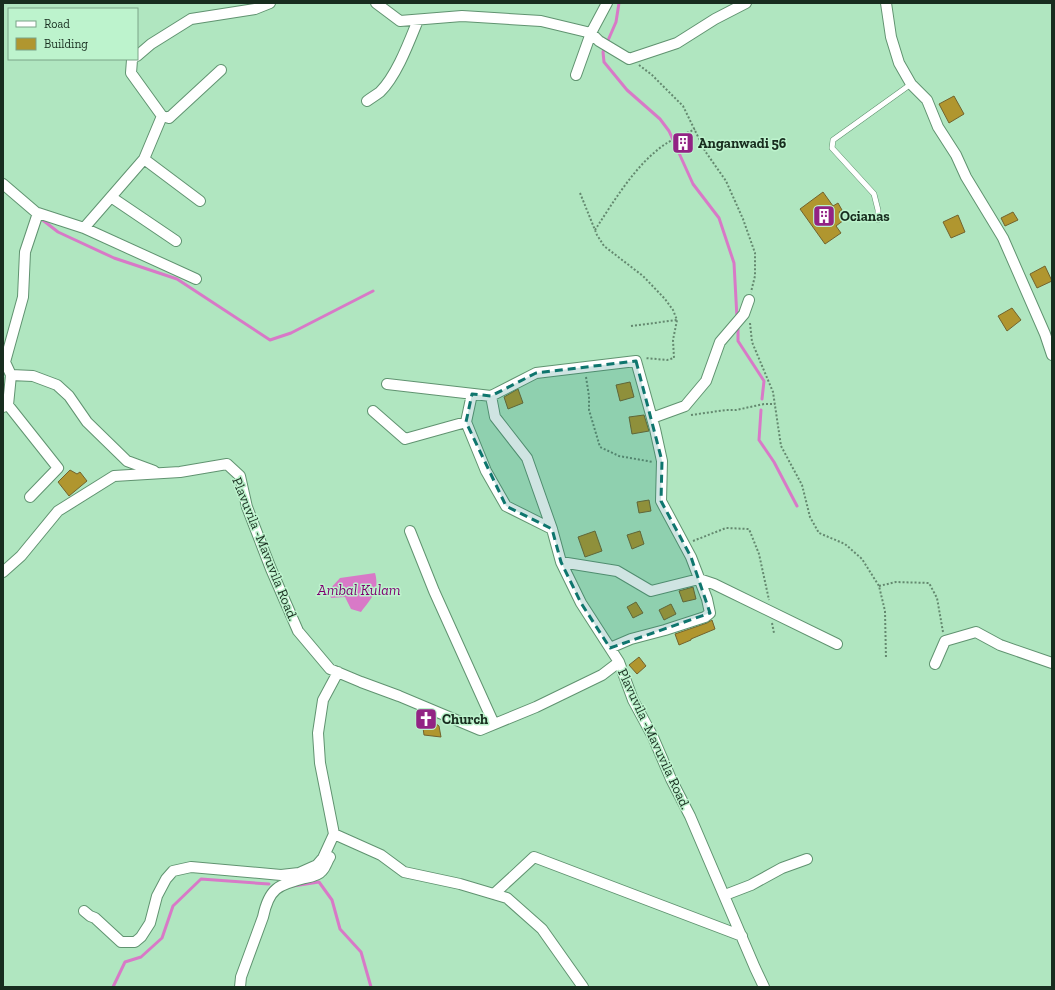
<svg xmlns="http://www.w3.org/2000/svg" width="1055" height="990" font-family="'Zilla Slab',serif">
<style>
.water{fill:#d879c7}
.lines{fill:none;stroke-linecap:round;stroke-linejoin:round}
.stream{stroke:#d879c7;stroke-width:3}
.building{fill:#b0962f;stroke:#72632d}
.lane-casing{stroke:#609370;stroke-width:6}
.street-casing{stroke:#609370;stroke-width:12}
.path{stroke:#64896f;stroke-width:2;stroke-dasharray:2 2;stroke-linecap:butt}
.lane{stroke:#fff;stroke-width:5}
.street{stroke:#fff;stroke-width:10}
.marked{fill:#0f766e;fill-opacity:0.2;stroke:#0f766e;stroke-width:3;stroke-dasharray:8 5;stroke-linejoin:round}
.labels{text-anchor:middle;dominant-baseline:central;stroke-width:3;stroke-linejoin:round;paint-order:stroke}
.poi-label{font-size:14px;font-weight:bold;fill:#182d1f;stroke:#bdf3cd;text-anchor:start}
.street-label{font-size:14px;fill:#182d1f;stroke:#bdf3cd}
.water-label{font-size:15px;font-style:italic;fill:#7e0071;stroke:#bdf3cd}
</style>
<rect width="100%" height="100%" fill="#b0e6c0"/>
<path class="water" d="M375 573C380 590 371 599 361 612L351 609 345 597 331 598 329 590 340 578Z"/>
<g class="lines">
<path class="stream" d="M619 3 616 22 603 52 604 62 627 90 660 119 669 131 693 184 719 218 734 263 737 318
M40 218 58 232 114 258 177 279 270 340 291 333 373 291
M738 326V341L764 381 762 399
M761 410 759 440 774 462 797 506
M293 886 319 882 332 900 340 929 361 952 371 987
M113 987 125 962 141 957 162 938 173 906 201 879 269 884"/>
</g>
<path class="building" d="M954 96 964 114 949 123 939 104Z
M823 192 833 206 838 203 842 210 839 212 844 220 836 226 841 233 825 244 800 209Z
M1013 212 1018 220 1005 226 1001 218Z
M958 215 965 232 951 238 943 222Z
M1045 266 1052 281 1037 288 1030 274Z
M1012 308 1021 320 1007 331 998 316Z
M630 382 634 397 620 401 616 385Z
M518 389 523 403 508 409 504 397Z
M644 415 649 431 632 434 629 417Z
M70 470 77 474 80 472 87 481 69 496 58 482Z
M649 500 651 511 639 513 637 502Z
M595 531 602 551 585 557 578 537Z
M640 531 644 544 632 549 627 535Z
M693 587 696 599 683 602 679 591Z
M636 602 643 613 633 618 627 607Z
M671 604 676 614 664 620 659 610Z
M712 620 715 629 691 639V640L679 645 675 634 707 623Z
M639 657 646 666 637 674 629 665Z
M421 713 439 726 441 737 424 735Z"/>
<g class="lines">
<g class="lane-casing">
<path id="lane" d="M878 220V210L874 194 832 148 833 140 911 84"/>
</g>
<g class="street-casing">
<path id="street" d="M376 3 400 21 462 16 541 21 591 33 607 3
M886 3 891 37 899 63 911 84 927 100 938 127 956 155 966 177 1003 238 1045 334 1052 355
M137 56 151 44 191 19 255 9 270 3
M576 75 591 33 599 41 629 59 677 43 715 19 746 3
M367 101C371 98 376 95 380 92 397 75 409 42 418 20
M162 116 169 118 221 70
M144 159 200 201
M3 184 38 214
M111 197 176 241
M84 228 196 279
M11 375 33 376 57 385 69 396 87 422 127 461 154 471
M387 384 491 396
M472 394 466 422 486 471 506 506 552 529
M8 405 11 375 5 362 23 297 25 252 38 213 84 228 144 159 162 116 131 73 132 60 133 59
M3 407 8 405 58 468 30 497
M373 411 405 439 466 422
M652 418 685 406 706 381 720 342 744 314 749 300
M410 531 434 591 494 724
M561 562 617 571 651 591 699 579 714 584 837 644
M3 572 21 556 58 511 114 476 180 472 227 464 240 476 247 507 271 569 298 631 330 669 361 682 399 696 480 730 536 707 602 675 619 662
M610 648 631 639 665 630 705 617 710 613 707 599 691 557 661 501 662 461 655 429 636 361 536 373 491 396 495 417 527 458 552 529 561 562 581 603 619 662 633 700 653 737 671 779 690 816 755 968 764 987
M935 664 945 641 976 632 1000 645 1052 663
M334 834 381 855 404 872 460 884 507 898 542 929 583 987
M494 894 534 857 742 936
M725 895 751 885 782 868 807 859
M84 911 90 916 95 918 121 942H135L141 937 150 923 157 896 166 879 173 871 191 867 281 875 299 873 317 865 323 858 334 834 320 763 318 733 323 700 338 672
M240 987 241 977 263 917C269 888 278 885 305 878 311 877 319 875 322 871 326 867 327 861 330 857"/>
</g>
<path class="path" d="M639 65 652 75 683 106 705 151 726 181 743 219 755 253V276L751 292
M580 193 597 235 604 246 643 276 665 299 673 310 677 320 673 340 674 358 667 360 645 358
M595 230C614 201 637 162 667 143 676 137 686 134 695 129
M750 323 752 342 773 392 781 446 802 485 810 517 819 533 845 544 862 559 879 586 885 611 886 659
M631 326 677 320
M586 377 589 396V410L600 447 619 456 653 462
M691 415 726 410H736L764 404H775
M693 541 726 528 749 529 759 554 769 600
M879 586 896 582 929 583 937 598 943 632
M772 623 774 633"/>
<use href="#lane" class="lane"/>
<use href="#street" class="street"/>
</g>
<path class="marked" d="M636 361 662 461 661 501 691 557 710 613 610 648 581 603 561 562 552 529 506 506 466 422 472 394 491 396 536 373Z"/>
<defs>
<g id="building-square" transform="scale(1.15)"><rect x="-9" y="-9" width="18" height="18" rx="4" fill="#922384" stroke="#bdf3cd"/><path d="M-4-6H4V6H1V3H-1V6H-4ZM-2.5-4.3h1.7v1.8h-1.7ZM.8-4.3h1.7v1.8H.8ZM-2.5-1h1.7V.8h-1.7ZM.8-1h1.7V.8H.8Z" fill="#fff"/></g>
<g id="church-square" transform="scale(1.15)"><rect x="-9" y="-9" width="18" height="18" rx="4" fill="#922384" stroke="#bdf3cd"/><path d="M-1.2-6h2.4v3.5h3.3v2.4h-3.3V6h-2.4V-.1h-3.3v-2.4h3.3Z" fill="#fff"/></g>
</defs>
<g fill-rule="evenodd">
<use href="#building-square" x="683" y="143"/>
<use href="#building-square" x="824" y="216"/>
<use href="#church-square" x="426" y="719"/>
</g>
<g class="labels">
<g class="poi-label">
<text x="698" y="143">Anganwadi 56</text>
<text x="840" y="216">Ocianas</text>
<text x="442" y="719">Church</text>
</g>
<g class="street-label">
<text transform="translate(265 549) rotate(68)">Plavuvila -Mavuvila Road.</text>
<text transform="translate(654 739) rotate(65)">Plavuvila -Mavuvila Road.</text>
</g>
<g class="water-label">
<text x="359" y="590">Ambal Kulam</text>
</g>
</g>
<rect width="1055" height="990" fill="none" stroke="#182d1f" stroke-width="8"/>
<rect x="8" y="8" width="130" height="52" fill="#bdf3cd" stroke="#7ba487"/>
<rect x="16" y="21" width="20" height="6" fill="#ffffff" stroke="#7ba487"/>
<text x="44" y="28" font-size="12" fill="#182d1f">Road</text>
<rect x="16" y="38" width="20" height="12" fill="#b0962f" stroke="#7ba487"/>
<text x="44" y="48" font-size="12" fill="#182d1f">Building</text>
</svg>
